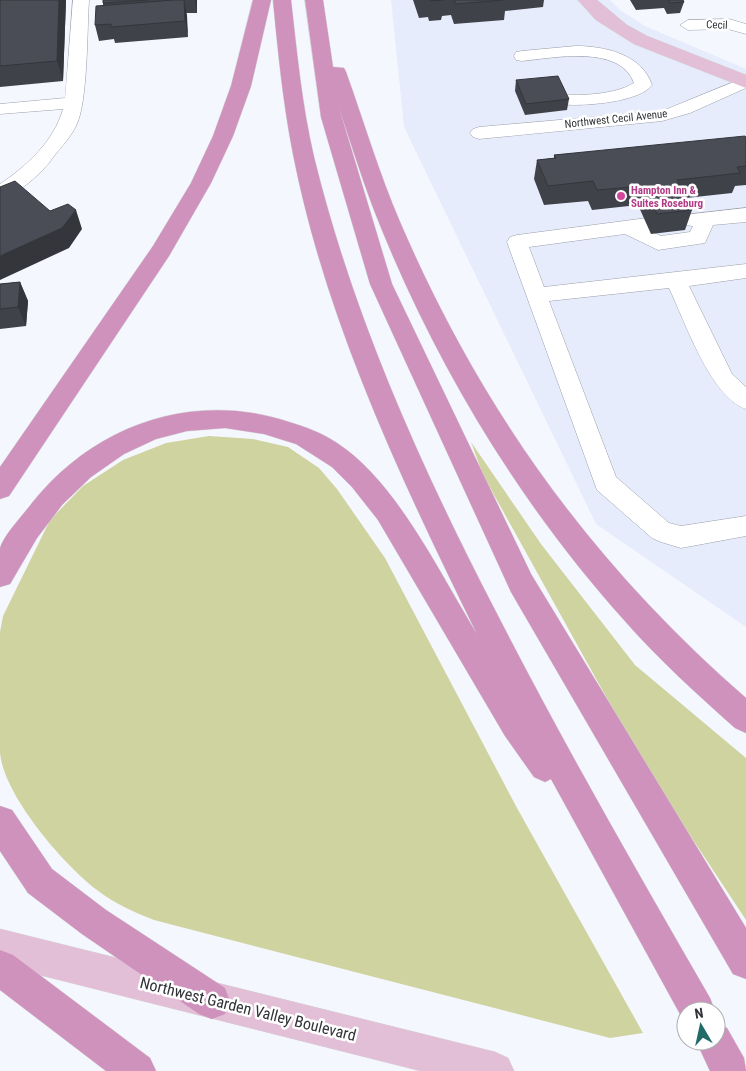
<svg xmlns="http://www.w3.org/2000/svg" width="746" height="1071" font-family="'Roboto Condensed',sans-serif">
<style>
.built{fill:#e6ecfb}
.green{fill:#cfd3a0}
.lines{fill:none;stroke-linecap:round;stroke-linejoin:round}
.minor-casing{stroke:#9b9fa9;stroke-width:1}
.major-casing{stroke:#d6d6d7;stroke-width:1}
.highway-casing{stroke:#d6d6d7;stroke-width:1}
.minor{fill:#fff;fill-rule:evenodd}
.major{fill:#e2bed7;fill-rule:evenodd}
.highway{fill:#ce92bd;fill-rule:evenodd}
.wall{fill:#40424a}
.shaded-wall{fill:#34363c}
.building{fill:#4a4d56;stroke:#34363c}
.hotel-dot{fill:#d1479c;stroke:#fff;stroke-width:2}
.labels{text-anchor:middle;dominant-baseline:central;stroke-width:5;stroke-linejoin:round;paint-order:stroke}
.far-street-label{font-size:11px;fill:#313337;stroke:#fff}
.far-hotel-label{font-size:11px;font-weight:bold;fill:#b23c85;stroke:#fff;text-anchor:start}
.near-street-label{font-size:16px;fill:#313337;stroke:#fff}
</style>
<rect width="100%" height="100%" fill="#f5f7fe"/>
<path class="built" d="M391 0H610L620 10 645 26 746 69V627L596 524 404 127Z"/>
<path class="green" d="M209 436 253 439 288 447 319 468 337 489 385 558 517 808 643 1033 610 1038 154 920C134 912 115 904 97 890 64 865 4 796 0 753 0 714 0 672 0 632L3 616 50 520 83 486 123 460 166 443Z
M471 442 541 544 635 665 746 758V920L645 767 483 475Z"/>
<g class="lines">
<g class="minor-casing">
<path id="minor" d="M73 0H89C87 29 88 103 76 126 70 139 57 151 49 163 37 177 18 194 0 199V184C27 166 54 141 63 109L0 114V104L65 98Z
M729 19 746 24V34L728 29 688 30 680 25 688 20Z
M576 46C604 46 642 54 652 85 639 103 579 107 558 104 549 103 540 100 532 97L529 93 532 89C542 87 549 93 559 94 581 96 614 95 634 83 620 44 553 58 522 61L516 60 514 56 516 52 522 51Z
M746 77V88L690 113 662 121 479 139 473 137 470 133 473 129 479 127 662 111Z
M746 208V222L713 225 705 243 658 250 625 234 529 247 544 287 746 264V278L689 286 732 374 746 387V409C710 397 685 321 669 288L549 301 616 477 669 523 681 526 746 516V536L681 548 661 542 652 538 597 490 507 242 510 237 517 235 647 218 654 220 657 225 650 231 661 236 690 232 693 226 684 225 681 220 684 215Z"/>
</g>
<g class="major-casing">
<path id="major" d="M578 0H597L627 25 647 36 746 75V88L634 44 596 20Z
M0 929 495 1052 508 1058 514 1071H421L0 965Z"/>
</g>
<g class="highway-casing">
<path id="highway" d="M253 0H271L251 86 233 136 211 183 169 256 9 496 0 499V467L153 246 191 183 213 136 231 86Z
M273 0H291C297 53 302 106 314 157 353 316 420 465 495 610 562 741 636 870 710 998L715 1011H686V1025L551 779 545 782 534 777 505 736 378 520 352 487 332 467 296 444 264 434 225 428 187 431 156 439 124 454 91 477 62 505 37 538 10 584 0 587C0 575 0 561 0 549 2 537 24 514 32 503 94 425 193 390 289 422 306 427 322 433 337 443 396 481 440 574 477 634 402 481 326 322 293 154 283 103 278 52 273 0Z
M305 0H323L333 67 344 68 346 72C364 122 379 173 400 222 481 410 592 564 746 698V733L735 728C697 694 658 659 624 620 516 500 430 355 372 205 360 173 350 140 339 108L392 284 531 574 746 928V979L733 974 511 592 370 284 321 117Z
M0 806 12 810 52 869 106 910 225 988 230 1001 225 1014 212 1019 199 1014 82 934 28 893 0 851Z
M0 950 13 955 150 1058 156 1071H106L0 990Z
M716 1023 727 1028 744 1058 746 1071H710L696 1041H716Z"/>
</g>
<use href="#minor" class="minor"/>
<use href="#major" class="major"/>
<use href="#highway" class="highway"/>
</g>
<path class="wall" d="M0 0H66L63 81 0 87Z
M103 0H197V13H186L188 37 115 43 114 39 99 41 95 25 103 5Z
M413 0H544L543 7 505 11 504 20 454 24 451 15 442 16 441 20 429 21 428 17 419 18Z
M630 0H683L684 2 680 13 667 14 664 8 636 10Z
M516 80 569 99 567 110 525 115 515 91Z
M746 138V185L735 186 732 193 686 198 692 210 685 230 651 234 638 205 592 210 588 201 544 205 534 179 537 160 554 158V155Z
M20 282 28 301 26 326 0 329V284Z"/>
<path class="shaded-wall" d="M59 0H66L63 81 57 61Z
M184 0 187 15 188 37 185 21Z
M195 0H197V13Z
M76 210 82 229 69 248 0 280V256Z
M20 282 28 301 26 326 18 307Z"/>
<path class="building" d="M0 0H59L57 61 0 66Z
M103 0H147L103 3Z
M174 0H184L185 21 111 27V24L95 25 96 6Z
M429 0H443L430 1Z
M454 0H503L456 4Z
M669 0H683L684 2 670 3Z
M558 76 569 99 526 104 516 80Z
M745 136 746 138V166L737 167 740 173 677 180 692 210 657 214 644 186 597 190 593 181 548 186 537 160 556 158 554 155Z
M15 181 50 211 68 204 76 210 62 228 0 256V187Z
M20 282 18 307 0 309V284Z"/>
<circle class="hotel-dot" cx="621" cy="196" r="5"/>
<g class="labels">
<g class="far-street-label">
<text transform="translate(717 25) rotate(2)">Cecil</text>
<text transform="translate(616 119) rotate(-6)">Northwest Cecil Avenue</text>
</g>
<g class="far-hotel-label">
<text x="631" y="190">Hampton Inn &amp;<tspan x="631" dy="13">Suites Roseburg</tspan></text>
</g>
<g class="near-street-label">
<text transform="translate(248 1009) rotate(14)">Northwest Garden Valley Boulevard</text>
</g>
</g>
<g transform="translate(701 1026) rotate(351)"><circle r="24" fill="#ffffff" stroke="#adadaf"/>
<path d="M0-4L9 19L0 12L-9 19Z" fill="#216c69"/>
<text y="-8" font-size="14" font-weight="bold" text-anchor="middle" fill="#313337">N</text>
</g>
</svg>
